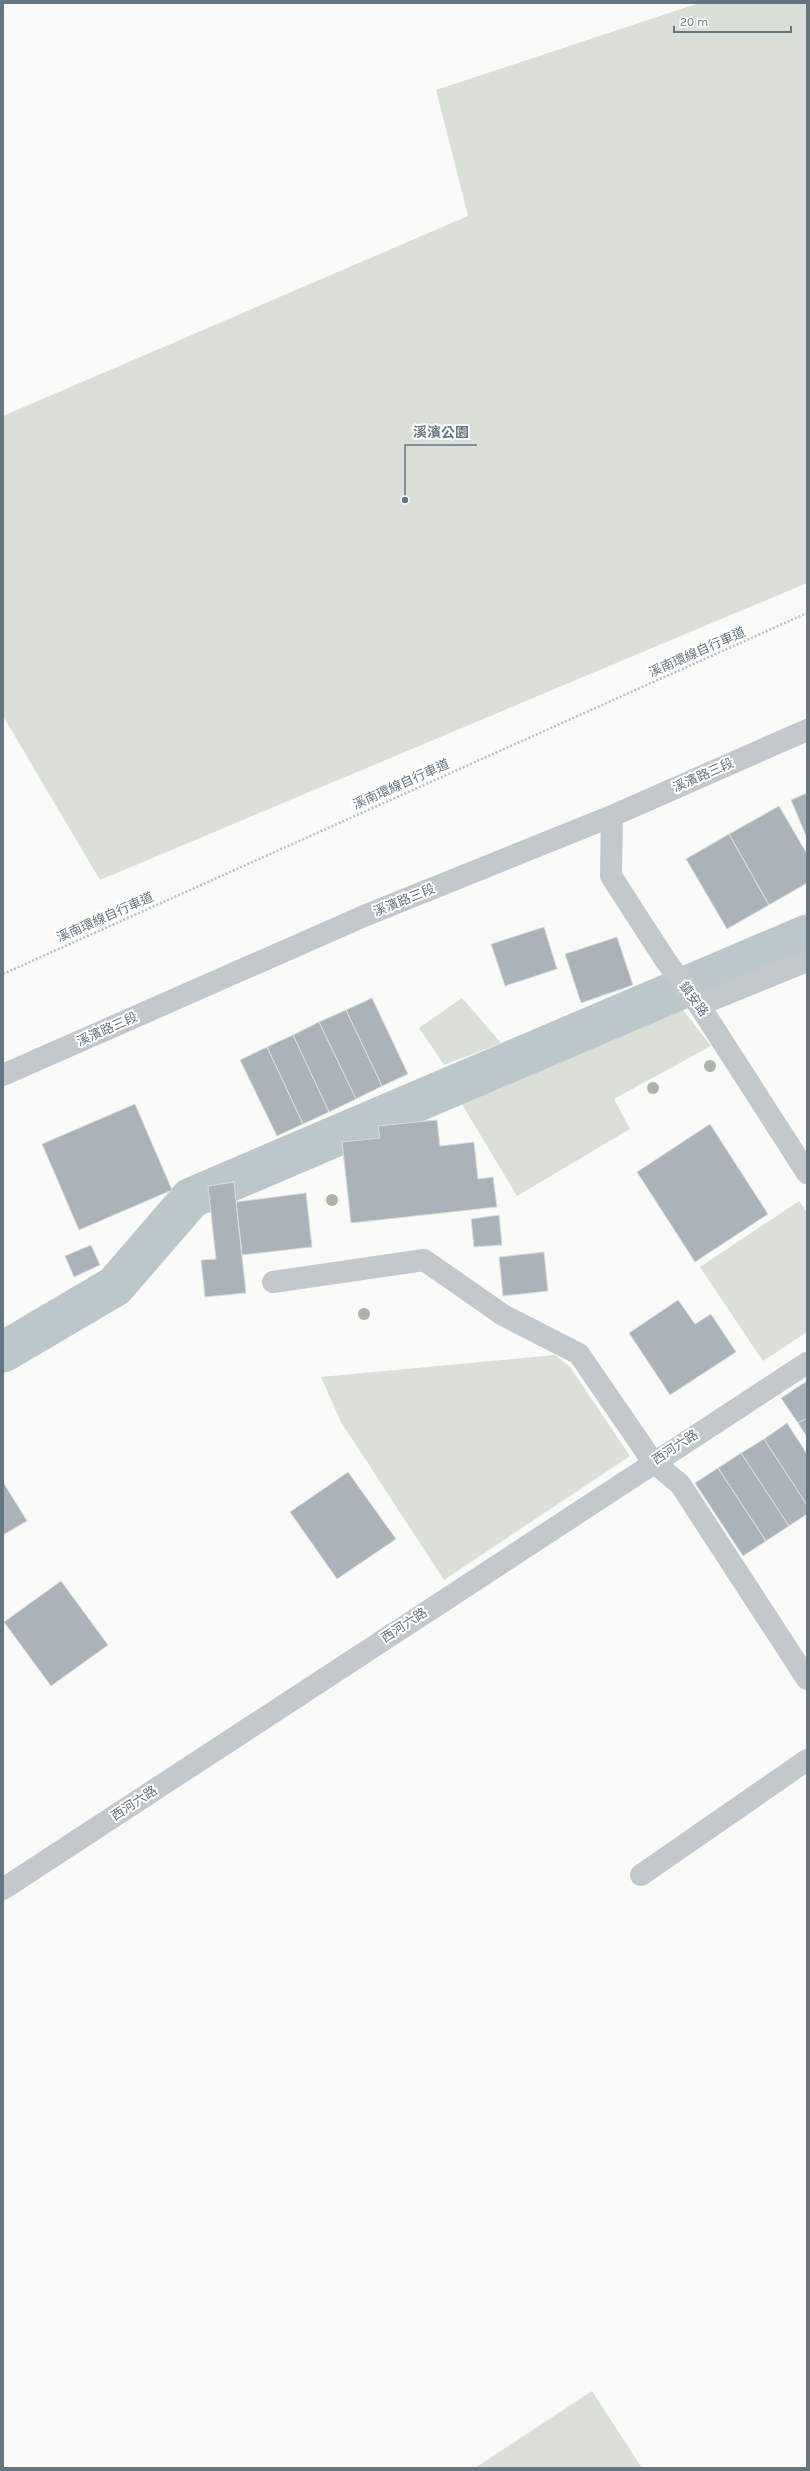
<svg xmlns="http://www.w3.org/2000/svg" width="810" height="2471" font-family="Karla,'Noto Sans TC',sans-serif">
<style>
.green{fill:#dadfd7}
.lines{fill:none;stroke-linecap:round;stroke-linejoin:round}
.canal{stroke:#bbc7cb;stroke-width:41}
.building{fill:#aab3b9;stroke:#dcdcda}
.path{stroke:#bbbfc2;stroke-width:2.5;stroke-dasharray:2 2;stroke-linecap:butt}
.minor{stroke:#c3c8cc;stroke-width:22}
.tree{fill:#aab4a7}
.labels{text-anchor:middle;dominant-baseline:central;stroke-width:4;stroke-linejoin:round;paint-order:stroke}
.street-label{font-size:13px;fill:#657683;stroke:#fff}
.leader{fill:none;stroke:#657683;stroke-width:1.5}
.callout-dot{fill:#657683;stroke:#fff;stroke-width:1.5}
.callout-label{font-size:14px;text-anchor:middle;font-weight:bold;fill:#657683;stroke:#fff;stroke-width:4;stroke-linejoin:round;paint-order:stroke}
</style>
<rect width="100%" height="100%" fill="#fafaf8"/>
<path class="green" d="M699 3H807V583L100 880 3 716V416L468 216 436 90Z
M462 998 501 1043 444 1065 419 1028Z
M674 998 711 1046 614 1099 630 1129 517 1196 457 1096 560 1047Z
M799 1201 807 1213V1332L763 1361 700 1267Z
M555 1355 570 1367 630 1456 444 1580 341 1422 321 1377Z
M592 2391 642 2468H475Z"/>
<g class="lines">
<path class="canal" d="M3 1352 115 1286 191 1198 807 935"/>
</g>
<path class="building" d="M807 793V838L791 800Z
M779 806 807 854V883L769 905 729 834Z
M729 834 769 905 727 929 686 859Z
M544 927 557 969 505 986 491 944Z
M617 937 633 985 581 1003 565 954Z
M372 998 408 1074 382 1086 346 1010Z
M346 1010 382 1086 356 1099 319 1022Z
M319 1022 356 1099 329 1112 293 1035Z
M293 1035 329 1112 303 1124 267 1047Z
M267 1047 303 1124 277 1136 240 1060Z
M135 1104 172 1190 79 1230 42 1144Z
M437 1120 440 1146 474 1142 478 1179 493 1177 497 1207 351 1223 342 1142 380 1138 378 1126Z
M710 1124 768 1214 695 1262 637 1172Z
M234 1182 246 1293 205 1297 201 1260 216 1259 208 1186Z
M306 1193 312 1247 242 1255 236 1202Z
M499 1215 502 1245 474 1247 471 1219Z
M91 1245 100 1265 74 1277 65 1256Z
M544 1252 548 1291 503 1296 499 1257Z
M678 1300 695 1324 711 1314 736 1352 670 1395 629 1333Z
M807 1381V1418L798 1423 781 1398Z
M807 1418V1437L798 1423Z
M787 1423 807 1454V1505L764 1439Z
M764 1439 807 1505V1514L789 1526 741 1453Z
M741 1453 789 1526 766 1541 718 1468Z
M718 1468 766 1541 743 1556 695 1483Z
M348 1472 396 1539 337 1579 290 1512Z
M3 1482 27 1521 3 1535Z
M61 1581 108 1645 51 1686 4 1622Z"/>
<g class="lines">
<path class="path" d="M3 974 807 613"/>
<path class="minor" d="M612 816 611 876 666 961 699 1005 807 1173
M699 1005 807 961
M3 1075 364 916 612 816 807 730
M273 1282 424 1260 503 1315 579 1354 653 1462 680 1484 807 1679
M641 1875 807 1760
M3 1889 807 1363"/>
</g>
<g class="tree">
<circle cx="710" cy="1066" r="6"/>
<circle cx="653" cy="1088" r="6"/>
<circle cx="332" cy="1200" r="6"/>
<circle cx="364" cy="1314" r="6"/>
</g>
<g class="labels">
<g class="street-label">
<text transform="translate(697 652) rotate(-24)">溪南環線自行車道</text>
<text transform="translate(703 775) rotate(-24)">溪濱路三段</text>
<text transform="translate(401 784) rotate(-24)">溪南環線自行車道</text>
<text transform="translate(404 900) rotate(-22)">溪濱路三段</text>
<text transform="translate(105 917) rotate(-24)">溪南環線自行車道</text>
<text transform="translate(694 999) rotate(54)">鎮安路</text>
<text transform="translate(107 1029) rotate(-24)">溪濱路三段</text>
<text transform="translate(675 1447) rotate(-33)">西河六路</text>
<text transform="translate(404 1625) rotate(-33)">西河六路</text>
<text transform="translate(134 1803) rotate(-33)">西河六路</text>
</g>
</g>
<path class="leader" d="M405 500L405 445H477"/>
<circle class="callout-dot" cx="405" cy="500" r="4"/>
<g class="callout-label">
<text x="441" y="437">溪濱公園</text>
</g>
<rect width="810" height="2471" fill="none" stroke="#657683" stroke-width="8"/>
<path d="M674 26v6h117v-6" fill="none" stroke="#657683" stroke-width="2"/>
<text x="680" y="26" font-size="12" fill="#657683" stroke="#ffffff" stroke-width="3" paint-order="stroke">20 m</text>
</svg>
